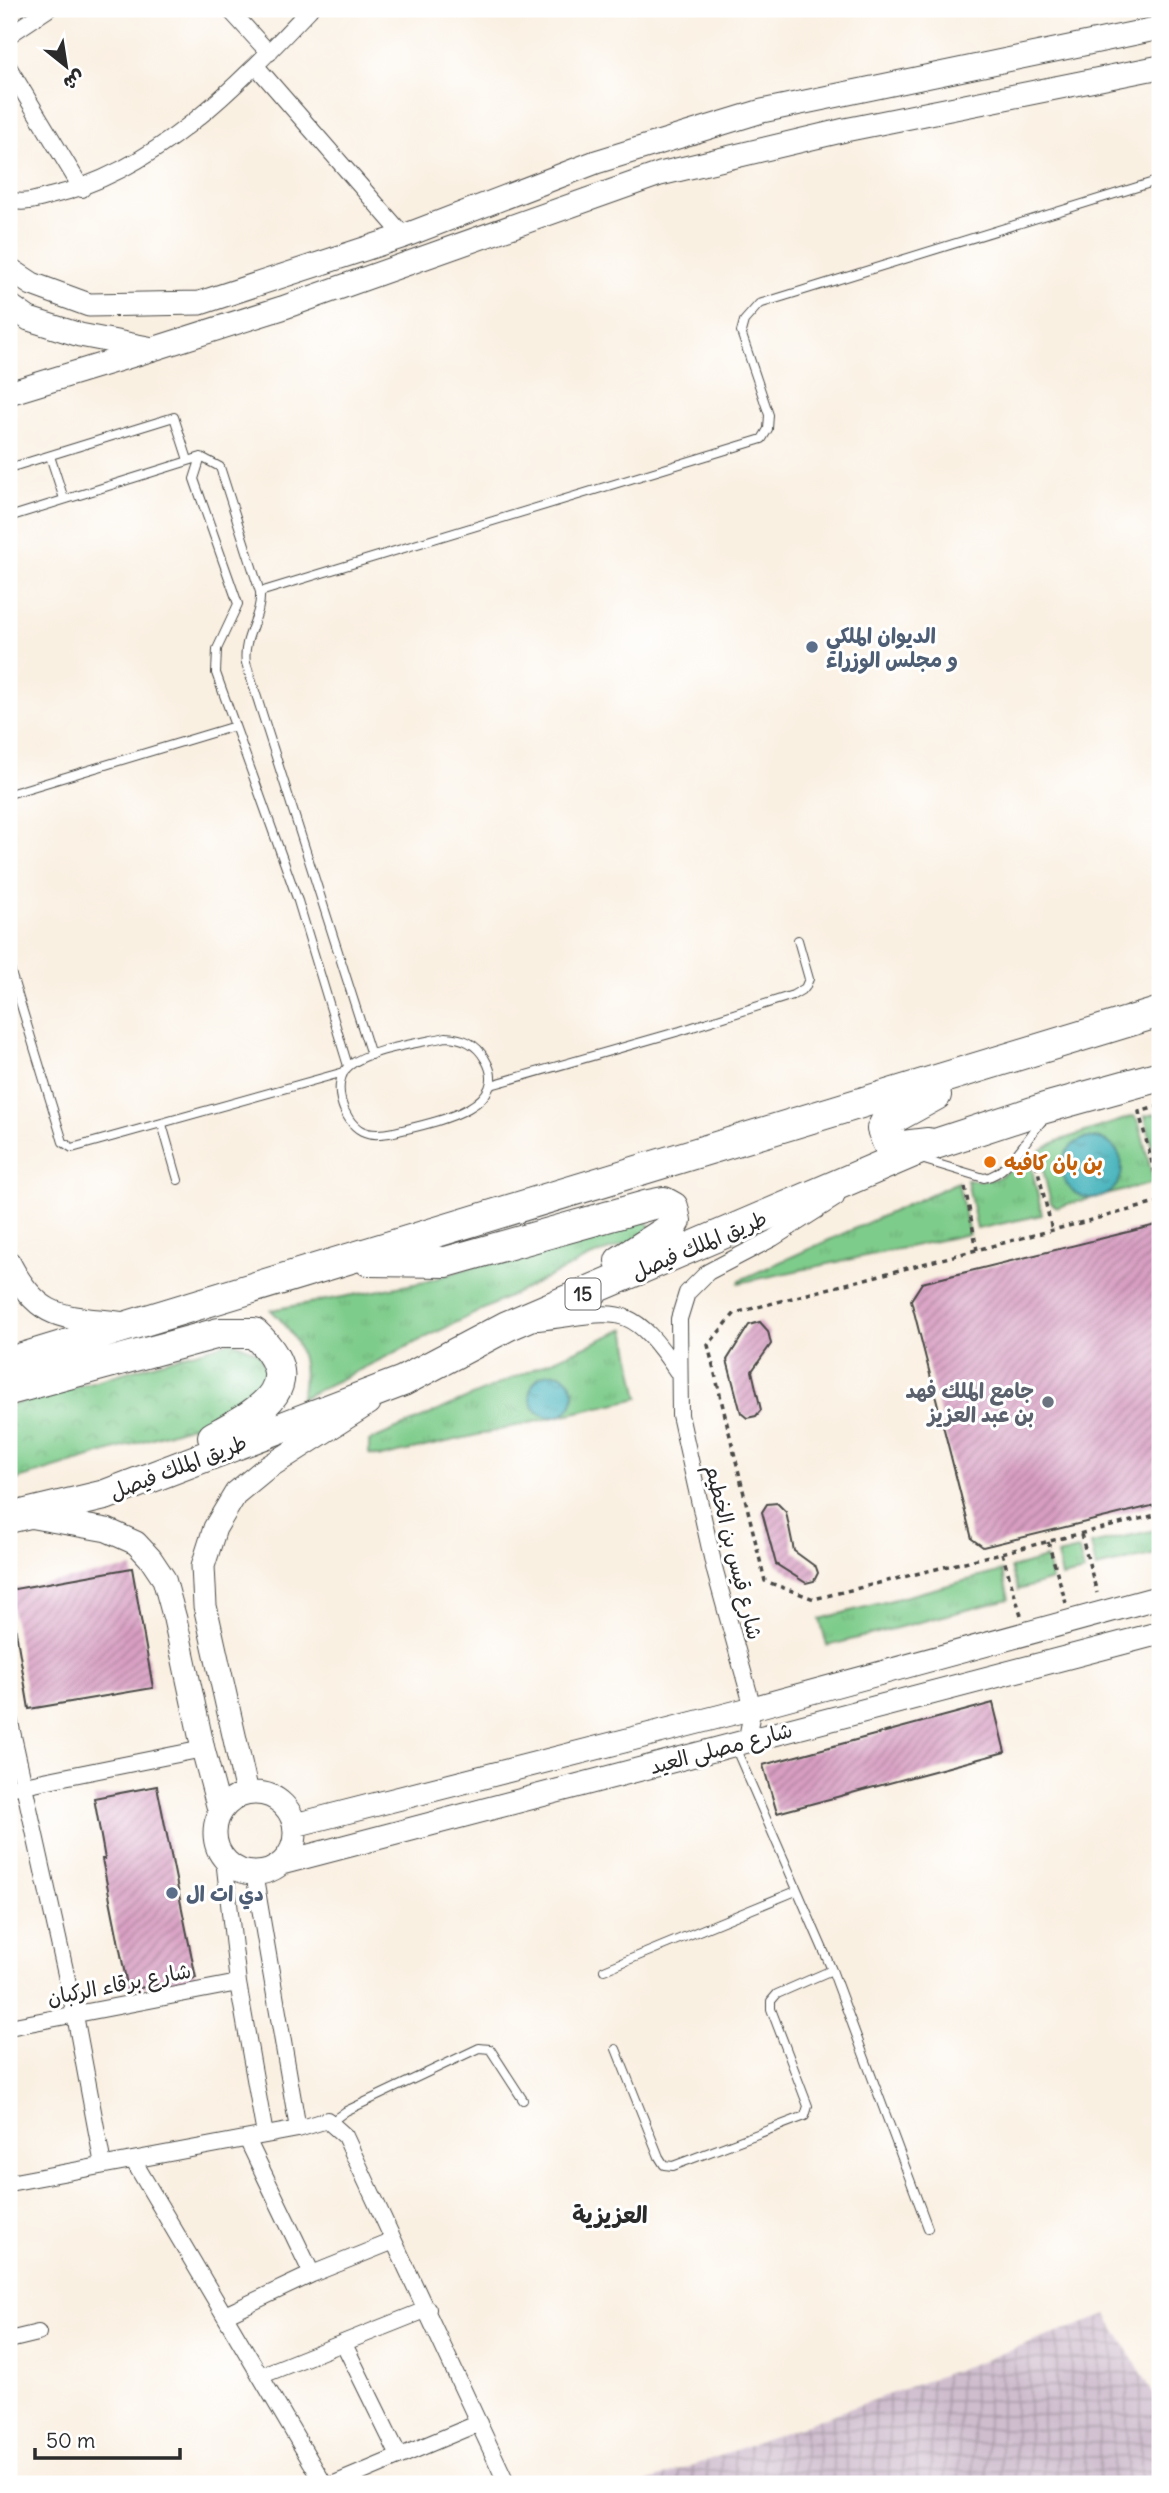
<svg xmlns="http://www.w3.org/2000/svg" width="1169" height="2493" font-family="Delius,'Playpen Sans Arabic',sans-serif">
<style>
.industrial{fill:url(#industrial-grid)}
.grass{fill:url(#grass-tufts);stroke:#547c5b;stroke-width:2;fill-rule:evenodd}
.park{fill:url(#park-crowns);stroke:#547c5b;stroke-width:2}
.water{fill:url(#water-ripples);stroke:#386f74;stroke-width:2}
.building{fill:url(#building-hatch)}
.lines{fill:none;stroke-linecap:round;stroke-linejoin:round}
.lane-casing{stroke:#4a4946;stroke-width:10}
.street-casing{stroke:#4a4946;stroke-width:18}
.secondary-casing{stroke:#4a4946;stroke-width:25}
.highway-casing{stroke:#4a4946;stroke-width:32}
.path{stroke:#4a4946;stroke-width:3.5;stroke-dasharray:5 5;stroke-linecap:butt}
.lane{stroke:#fff;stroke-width:8}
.street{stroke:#fff;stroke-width:16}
.secondary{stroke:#fff;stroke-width:23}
.highway{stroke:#fff;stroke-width:30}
.service-dot{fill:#5c6f8a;stroke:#fff;stroke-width:2.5}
.food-dot{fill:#e8710a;stroke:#fff;stroke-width:2.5}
.worship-dot{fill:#6b7280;stroke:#fff;stroke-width:2.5}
.labels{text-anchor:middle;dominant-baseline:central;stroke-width:6;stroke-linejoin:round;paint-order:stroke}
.shield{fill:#fff;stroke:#6b6b6b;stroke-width:2}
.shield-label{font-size:19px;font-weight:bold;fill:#2b2b2b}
.service-label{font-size:21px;font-weight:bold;fill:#4e5e75;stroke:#fff;text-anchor:start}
.food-label{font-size:21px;font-weight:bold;fill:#c56008;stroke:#fff;text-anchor:start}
.street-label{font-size:21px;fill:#2b2b2b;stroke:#fff}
.worship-label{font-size:21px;font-weight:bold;fill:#5b616d;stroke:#fff;text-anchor:end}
.neighbourhood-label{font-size:23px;font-weight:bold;fill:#2b2b2b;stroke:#fff}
</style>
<defs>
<pattern id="industrial-grid" width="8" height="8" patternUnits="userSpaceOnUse" patternTransform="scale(1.75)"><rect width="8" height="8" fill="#cfbdce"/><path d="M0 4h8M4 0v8" fill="none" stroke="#a89aa7"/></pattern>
<pattern id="grass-tufts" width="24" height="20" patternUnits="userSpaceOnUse" patternTransform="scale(1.75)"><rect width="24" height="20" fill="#7ecc8b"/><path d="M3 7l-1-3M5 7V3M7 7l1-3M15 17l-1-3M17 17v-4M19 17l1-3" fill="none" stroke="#6daf78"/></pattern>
<pattern id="park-crowns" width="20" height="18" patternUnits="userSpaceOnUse" patternTransform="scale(1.75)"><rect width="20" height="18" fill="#7ecc8b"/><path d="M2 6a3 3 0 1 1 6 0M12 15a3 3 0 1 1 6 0" fill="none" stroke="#6daf78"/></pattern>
<pattern id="water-ripples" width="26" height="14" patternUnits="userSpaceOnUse" patternTransform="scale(1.75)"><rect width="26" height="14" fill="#44b3bc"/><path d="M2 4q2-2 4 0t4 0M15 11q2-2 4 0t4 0" fill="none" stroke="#399299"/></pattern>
<pattern id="building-hatch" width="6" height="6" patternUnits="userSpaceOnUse" patternTransform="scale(1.75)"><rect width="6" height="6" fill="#d89ec2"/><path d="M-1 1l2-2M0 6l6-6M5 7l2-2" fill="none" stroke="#af819e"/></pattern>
</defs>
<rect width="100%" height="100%" fill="#fff"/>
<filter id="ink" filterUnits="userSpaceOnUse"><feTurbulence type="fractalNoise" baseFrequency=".0143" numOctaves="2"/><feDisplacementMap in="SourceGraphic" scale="14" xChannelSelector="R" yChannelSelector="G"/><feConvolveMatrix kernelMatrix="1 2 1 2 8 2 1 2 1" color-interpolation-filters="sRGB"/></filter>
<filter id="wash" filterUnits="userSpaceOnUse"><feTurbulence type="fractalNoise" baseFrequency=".00686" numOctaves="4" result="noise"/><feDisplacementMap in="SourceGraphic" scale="28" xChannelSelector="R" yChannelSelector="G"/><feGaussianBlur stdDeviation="1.57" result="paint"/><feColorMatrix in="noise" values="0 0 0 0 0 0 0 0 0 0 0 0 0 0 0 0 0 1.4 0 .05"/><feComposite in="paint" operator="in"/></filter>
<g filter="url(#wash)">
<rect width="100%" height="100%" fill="#faf0e2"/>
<path class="industrial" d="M1107 2315 1160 2404V2484H642Z"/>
<path class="grass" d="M1160 1113V1180L1145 1116Z
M1134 1116 1139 1123 1154 1183 1057 1207 1051 1203 1040 1157 1041 1150 1058 1141ZM1122 1169C1115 1204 1071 1206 1062 1171Z
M1029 1155 1042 1215 977 1229 967 1180C992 1182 1005 1180 1018 1157Z
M958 1182 969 1234 739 1283 740 1280Z
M643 1219 650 1226 643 1238 590 1257 300 1399C311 1364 298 1335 271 1310L425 1282 569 1236Z
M625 1329 639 1398 381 1457 369 1454V1441ZM551 1373 574 1396 562 1414 538 1378Z
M1160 1529V1553L1096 1568 1091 1544Z
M1079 1550 1084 1572 1062 1577 1057 1555Z
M1046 1558 1052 1580 1018 1590 1011 1568Z
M1002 1571 1009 1599 827 1646 820 1619Z"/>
<path class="park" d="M233 1341 259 1353 267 1373 256 1396 234 1410 195 1425 9 1482V1406Z"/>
<path class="water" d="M1062 1168a30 30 0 1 1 60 0a30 30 0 1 1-60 0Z
M530 1395a22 22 0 1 1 44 0a22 22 0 1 1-44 0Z"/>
<g id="blocks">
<path class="building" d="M1160 1224V1504L983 1547 972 1539 911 1300 922 1283Z
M760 1322 768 1331 771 1344 752 1371 761 1410 756 1416 747 1418 741 1413 727 1360 749 1325Z
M777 1503 786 1512 794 1551 816 1567 818 1573 814 1581 806 1583 776 1564 762 1512 767 1504Z
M132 1568 153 1688 29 1709 9 1590Z
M993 1703 1005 1752 777 1813 763 1765Z
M157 1786 196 1978 128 1990 102 1859H105L94 1798Z"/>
</g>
</g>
<g filter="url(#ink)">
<use href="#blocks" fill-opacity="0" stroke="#4a4946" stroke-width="2"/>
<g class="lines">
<g class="lane-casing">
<path id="lane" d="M50 456 64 499
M201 457 194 479 238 604 217 649 216 673 298 901 348 1066
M9 468 174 417 188 460
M9 517 201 457 220 467 260 592C262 618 242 636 246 663L371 1055
M260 592 762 439 768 429 769 415 741 332 744 321 759 304 1160 180
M9 794 235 726
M9 966 63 1142 72 1148 344 1072
M446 1037C463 1038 476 1043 485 1059 515 1109 426 1124 394 1132 384 1134 372 1136 362 1131 343 1122 330 1082 349 1066 369 1049 420 1043 446 1037Z
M491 1085 680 1031 793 995 805 988 809 979 798 940
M162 1124 178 1180
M921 1159 984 1178C1008 1175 1026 1138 1043 1120
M735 1747 832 1970 928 2228
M604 1970 796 1891
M616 2049 659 2157 664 2165 673 2166 805 2116 808 2106 771 2009V2001L777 1994 832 1970
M331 2122 346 2111 479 2048 490 2049 523 2100"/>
</g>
<g class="street-casing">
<path id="street" d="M229 9 269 53
M9 35 48 9
M256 66 404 236
M9 68 82 189
M9 200C24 204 36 200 50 196 156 172 238 85 310 9
M538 1322C618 1313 628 1298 677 1371
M9 1718 75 2015 103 2165
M746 1742 753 1708 715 1571 680 1415 679 1319 687 1293 708 1272 773 1238 836 1198
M9 1788 203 1749
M224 1859 238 1983 265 2135
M254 1873 298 2129
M9 2027 238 1983
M247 2139 312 2274
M133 2160 324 2484
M9 2183 298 2129 327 2120 345 2136 507 2484
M225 2315 312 2274 394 2241
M9 2340 38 2333
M344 2344 399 2456
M260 2376 428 2309
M334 2484 479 2423"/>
</g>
<g class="secondary-casing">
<path id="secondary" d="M9 269 32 284 89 305 200 303 404 236 596 162 762 111 1160 28
M9 305 29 319 80 335 153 349 282 308 660 174 845 130 1160 67
M9 393 150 350
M9 1263C40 1323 64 1316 126 1324
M28 1516 107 1530 136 1543 150 1558 164 1579 175 1619 203 1749 220 1813
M215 1833a40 40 0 1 1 80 0a40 40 0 1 1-80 0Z
M247 1793 205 1606 203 1566 215 1528 236 1493 264 1470 369 1403
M295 1825 753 1708 1160 1597
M282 1863 1160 1633"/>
</g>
<g class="highway-casing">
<path id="highway" d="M928 1143 903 1146 887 1142 882 1129 885 1123 936 1095
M369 1261 446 1262 649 1205 664 1202 673 1207 676 1221 671 1228 620 1261
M9 1362 1160 1012
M9 1390 219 1333H254C311 1386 260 1411 213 1437
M9 1518 105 1495 403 1381 507 1326 923 1148 1045 1108 1160 1076"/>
</g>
<path class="path" d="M1160 1106 1139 1112 1160 1194
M1034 1154 1052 1230
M965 1187 977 1250
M1160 1202 735 1313 708 1345 765 1581 814 1599 1160 1514
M1081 1534 1097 1593
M1048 1542 1066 1603
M1002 1553 1021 1615"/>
<use href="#lane" class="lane"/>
<use href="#street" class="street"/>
<use href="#secondary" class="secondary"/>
<use href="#highway" class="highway"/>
</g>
</g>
<g class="service-dot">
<circle cx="812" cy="647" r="7"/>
<circle cx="172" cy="1893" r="7"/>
</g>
<circle class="food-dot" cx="990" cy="1162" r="7"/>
<circle class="worship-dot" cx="1048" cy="1402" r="7"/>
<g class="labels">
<rect class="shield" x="565.5" y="1278.5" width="35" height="31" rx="5"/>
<g class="shield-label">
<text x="583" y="1294">15</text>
</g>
<g class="service-label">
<text x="826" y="635">الديوان الملكي<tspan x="826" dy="24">و مجلس الوزراء</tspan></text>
<text x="186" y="1893">دي ات ال</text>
</g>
<g class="food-label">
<text x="1004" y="1162">بن بان كافيه</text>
</g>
<g class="street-label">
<text transform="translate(699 1245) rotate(-23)">طريق الملك فيصل</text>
<text transform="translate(178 1467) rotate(-21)">طريق الملك فيصل</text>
<text transform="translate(734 1552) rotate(76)">شارع قيس بن الخطيم</text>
<text transform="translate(721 1748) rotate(-15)">شارع مصلى العيد</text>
<text transform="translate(119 1984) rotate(-11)">شارع برقاء الركبان</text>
</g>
<g class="worship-label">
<text x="1034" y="1390">جامع الملك فهد<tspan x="1034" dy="24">بن عبد العزيز</tspan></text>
</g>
<g class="neighbourhood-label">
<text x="610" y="2214">العزيزية</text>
</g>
</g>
<rect width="1169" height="2493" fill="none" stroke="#fff" stroke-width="35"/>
<g transform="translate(66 66) rotate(150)" stroke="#ffffff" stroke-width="5" paint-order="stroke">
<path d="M0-5L12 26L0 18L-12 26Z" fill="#2b2b2b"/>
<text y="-10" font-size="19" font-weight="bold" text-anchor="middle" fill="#2b2b2b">ش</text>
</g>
<path d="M35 2448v10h145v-10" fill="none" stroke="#2b2b2b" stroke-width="3.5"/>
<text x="46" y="2448" font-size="21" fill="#2b2b2b" stroke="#ffffff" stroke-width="5" paint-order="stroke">50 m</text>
</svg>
